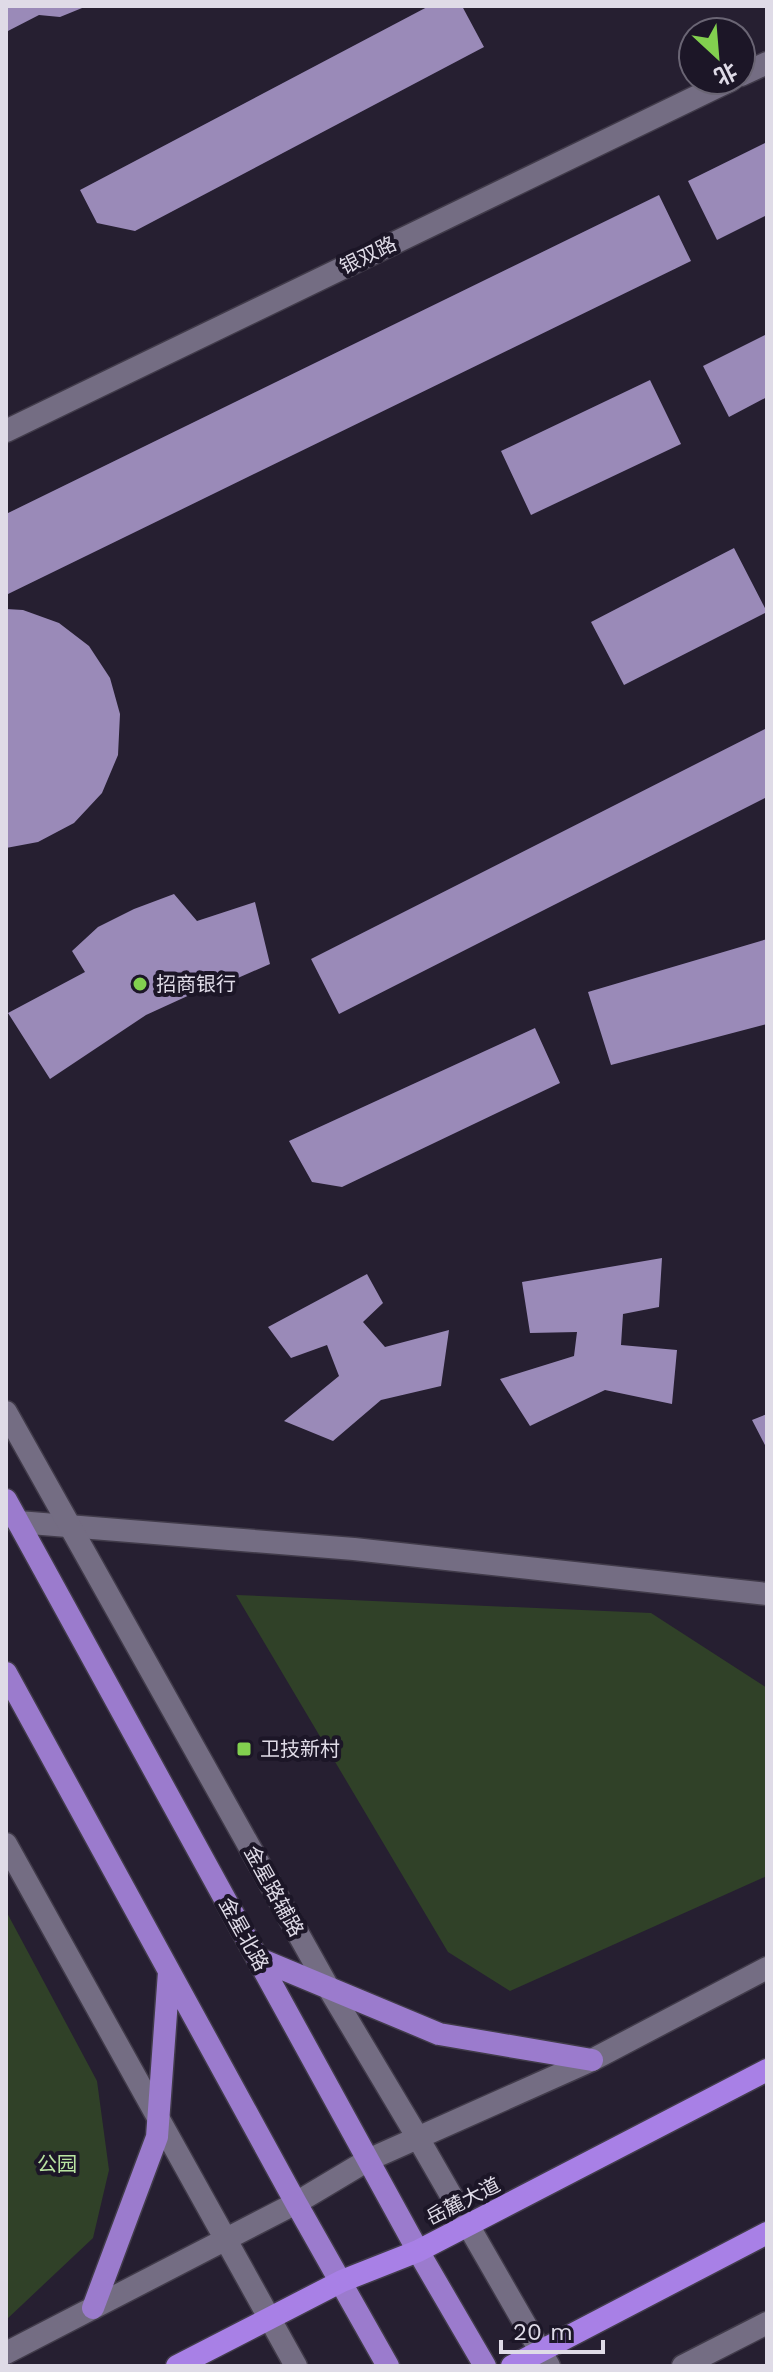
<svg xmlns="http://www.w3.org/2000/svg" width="773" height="2372" font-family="'Work Sans','Noto Sans SC',sans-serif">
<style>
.green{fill:#304128}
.building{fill:#9a8ab8}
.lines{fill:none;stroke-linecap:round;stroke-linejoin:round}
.minor-casing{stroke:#413b4a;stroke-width:25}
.tertiary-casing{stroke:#413b4a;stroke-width:25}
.primary-casing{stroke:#413b4a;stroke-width:25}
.trunk-casing{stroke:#413b4a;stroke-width:25}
.minor{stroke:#746d83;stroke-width:22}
.tertiary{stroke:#746d83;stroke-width:22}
.primary{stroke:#9b7bcd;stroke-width:22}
.trunk{stroke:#a880e6;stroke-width:22}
.poi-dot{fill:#82d04f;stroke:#1c1627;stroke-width:3}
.labels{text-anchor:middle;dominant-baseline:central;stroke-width:8;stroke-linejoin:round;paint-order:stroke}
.street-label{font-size:20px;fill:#dfdbe7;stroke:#1c1627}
.poi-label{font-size:20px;fill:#dfdbe7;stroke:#1c1627;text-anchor:start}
.park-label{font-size:20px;fill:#b9e4a2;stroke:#1c1627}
</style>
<rect width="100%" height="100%" fill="#261f31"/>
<path class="green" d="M236 1595 651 1613 767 1688V1876L510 1991 448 1952Z
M6 1911 97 2081 109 2170 93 2238 6 2320Z"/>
<path class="building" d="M6 6H87L60 17 39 15 6 32Z
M429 6H462L484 47 135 231 97 223 80 190Z
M767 142V215L717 240 688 181Z
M659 195 691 261 6 595V514Z
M767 334V397L729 417 703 366Z
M650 380 681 444 531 515 501 451Z
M734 548 767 612 624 685 591 622Z
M6 609 23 610 59 623 89 646 110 678 120 714 118 755 102 793 74 823 38 842 6 848Z
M767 728V797L339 1014 311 959Z
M174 894 197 921 255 902 270 964 231 981 205 988 146 1015 50 1079 8 1013 85 972 72 951 98 927 134 909Z
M767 939V1024L611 1065 588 992Z
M535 1028 560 1083 342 1187 312 1182 289 1141Z
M662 1258 659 1307 623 1314 621 1345 677 1350 672 1404 605 1390 530 1426 500 1379 574 1356 577 1332 530 1333 522 1282Z
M367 1274 383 1303 363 1322 385 1347 449 1330 441 1386 381 1400 333 1441 284 1421 339 1376 327 1345 291 1358 268 1327Z
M767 1414V1449L752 1420Z"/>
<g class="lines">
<g class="minor-casing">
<path id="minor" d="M18 1522 354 1549 767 1594"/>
</g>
<g class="tertiary-casing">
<path id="tertiary" d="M741 75 767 63
M6 431 731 80
M6 1412 328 1987 418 2138 549 2366
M6 1844 296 2366
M6 2353 296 2203 368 2160 592 2060 767 1968
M683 2366 767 2323"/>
</g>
<g class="primary-casing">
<path id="primary" d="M6 1500 418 2251 485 2366
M6 1673 296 2203 388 2366
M257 1958 439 2034 592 2060
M93 2308 157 2137 169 1972"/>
</g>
<g class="trunk-casing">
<path id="trunk" d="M177 2366 342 2281 418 2251 767 2070
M512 2366 767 2233"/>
</g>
<use href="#minor" class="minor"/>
<use href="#tertiary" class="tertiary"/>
<use href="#primary" class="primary"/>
<use href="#trunk" class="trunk"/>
</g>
<g class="poi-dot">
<circle cx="140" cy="984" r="8"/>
<rect x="236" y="1741" width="16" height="16" rx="4"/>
</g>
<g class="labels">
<g class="street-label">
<text transform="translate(368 255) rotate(-26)">银双路</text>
<text transform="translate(274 1891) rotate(61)">金星路辅路</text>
<text transform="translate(244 1934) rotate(61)">金星北路</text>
<text transform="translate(463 2201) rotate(-27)">岳麓大道</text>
</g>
<g class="poi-label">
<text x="156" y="984">招商银行</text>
<text x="260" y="1749">卫技新村</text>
</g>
<g class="park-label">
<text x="57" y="2164">公园</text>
</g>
</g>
<rect width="773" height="2372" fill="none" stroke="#dfdbe7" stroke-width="16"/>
<g transform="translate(717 56) rotate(154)"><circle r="38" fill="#1c1627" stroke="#6a6574" stroke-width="2"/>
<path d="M0-6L14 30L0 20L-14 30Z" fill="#82d04f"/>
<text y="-12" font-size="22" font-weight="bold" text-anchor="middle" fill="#dfdbe7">北</text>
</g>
<path d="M501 2340v12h102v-12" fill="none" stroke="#dfdbe7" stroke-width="4"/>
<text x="513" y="2340" font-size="24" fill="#dfdbe7" stroke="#1c1627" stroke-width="6" paint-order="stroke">20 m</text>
</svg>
